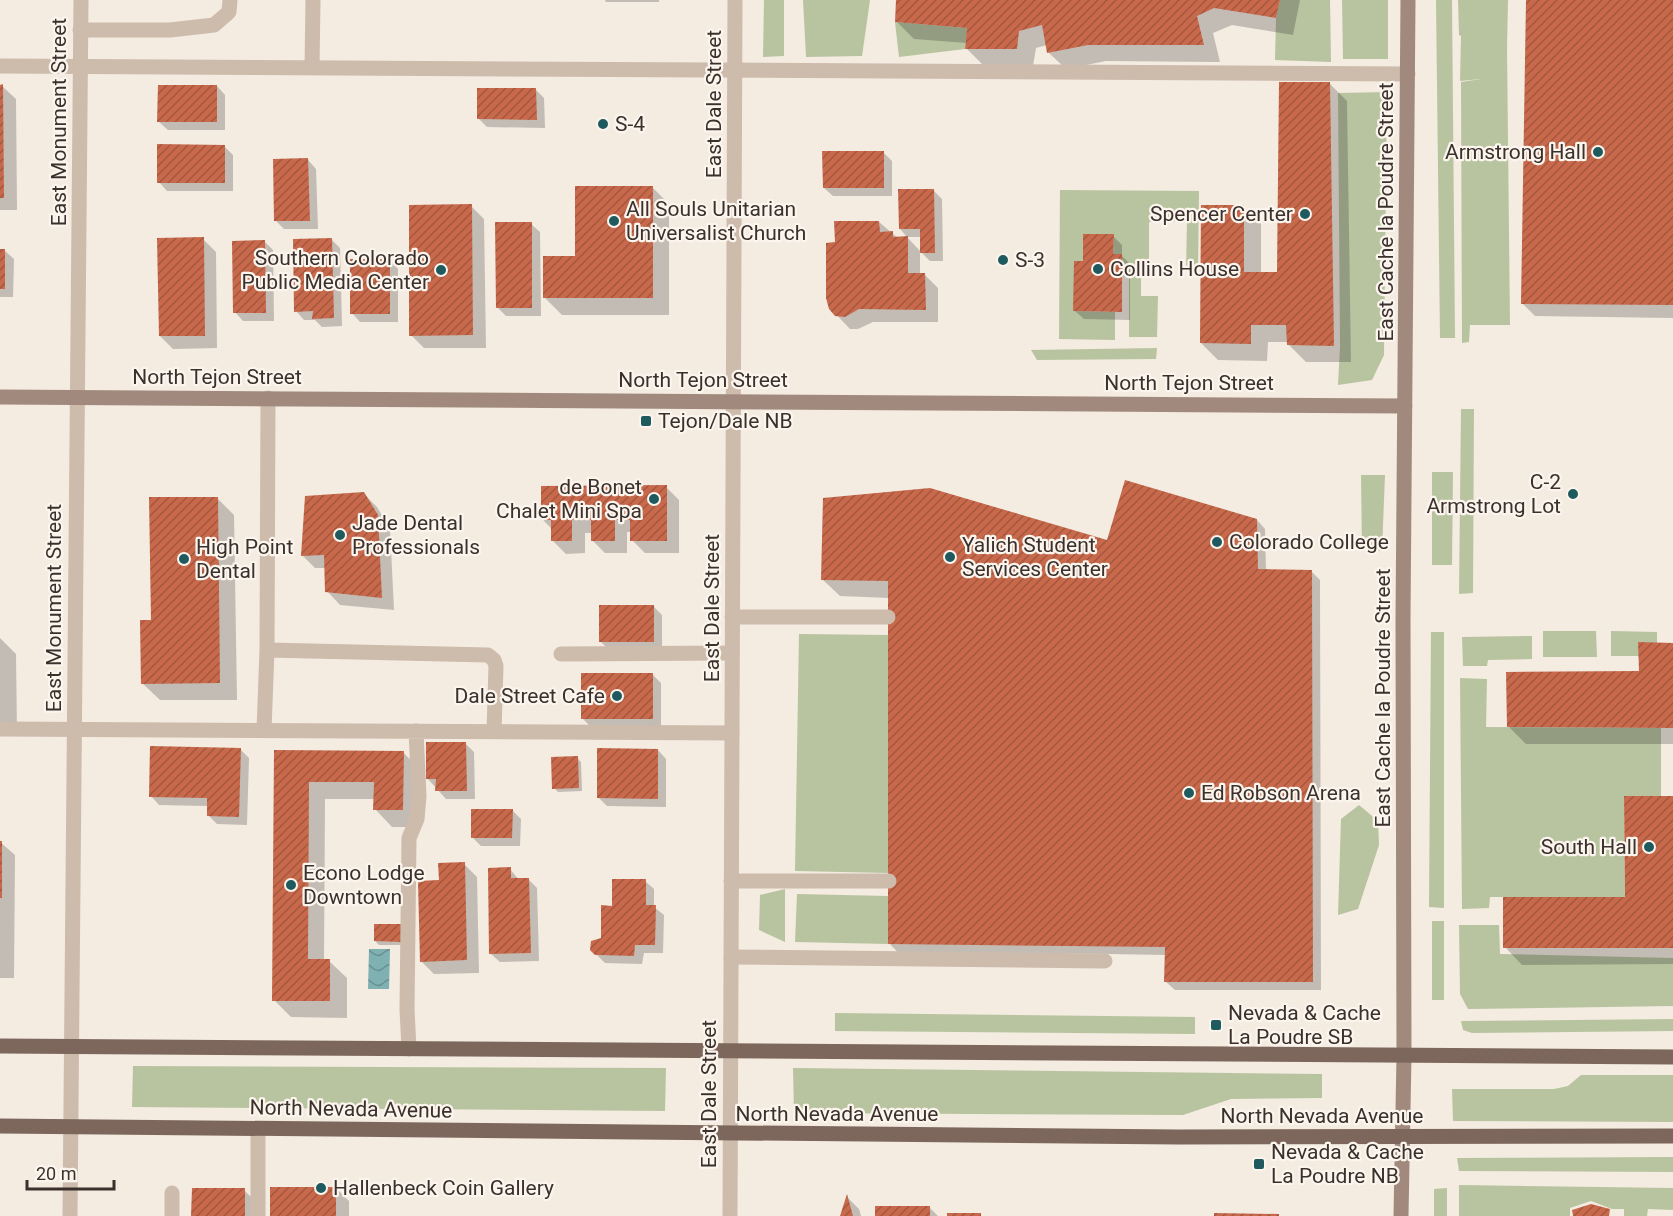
<svg xmlns="http://www.w3.org/2000/svg" width="1673" height="1216" font-family="Roboto,sans-serif">
<style>
.grass{fill:#b8c4a0}
.water{fill:url(#water-waves)}
.shadow{fill:#0003}
.building{fill:url(#building-hatch)}
.lines{fill:none;stroke-linecap:round;stroke-linejoin:round}
.lane{stroke:#cdbbac;stroke-width:15}
.street{stroke:#cdbbac;stroke-width:15}
.secondary{stroke:#a18a7d;stroke-width:15}
.primary{stroke:#7d675c;stroke-width:15}
.poi-dot{fill:#1f5a5e;stroke:#fbf5ee;stroke-width:2}
.labels{text-anchor:middle;dominant-baseline:central;stroke-width:4.5;stroke-linejoin:round;paint-order:stroke}
.street-label{font-size:21px;fill:#3b302b;stroke:#fbf5ee}
.poi-label{font-size:21px;fill:#3b302b;stroke:#fbf5ee;text-anchor:start}
</style>
<defs>
<pattern id="water-waves" width="16" height="10" patternUnits="userSpaceOnUse" patternTransform="scale(1.5)"><rect width="16" height="10" fill="#7fb0b2"/><path d="M0 5q4-4 8 0t8 0" fill="none" stroke="#699091"/></pattern>
<pattern id="building-hatch" width="6" height="6" patternUnits="userSpaceOnUse" patternTransform="scale(1.5)"><rect width="6" height="6" fill="#c8694b"/><path d="M-1 1l2-2M0 6l6-6M5 7l2-2" fill="none" stroke="#a4573f"/></pattern>
</defs>
<rect width="100%" height="100%" fill="#f4ebe1"/>
<path class="grass" d="M764 0H784V56L763 57Z
M803 0H870L862 56 806 57Z
M1280 0H1330L1331 62 1275 60 1276 18Z
M1342 0H1388V59H1343Z
M1436 0H1452L1455 338H1440Z
M1458 0H1508L1507 48 1510 325H1470L1469 342 1462 343 1461 82 1481 79 1460 81 1461 36 1459 35Z
M895 22 967 28 965 49 899 57Z
M1387 92 1384 355 1372 380 1338 385 1340 347 1338 93Z
M1060 190 1199 191 1198 271 1186 272 1187 221 1149 222V274H1141V296H1158L1157 337H1129V278L1122 276V254H1113L1114 235 1084 234 1083 261 1074 262V311L1115 312V340L1059 339Z
M1157 348 1156 359 1037 360 1031 350Z
M1461 409H1474L1473 593 1459 594Z
M1432 472H1453L1452 565H1432Z
M1361 475H1385L1382 551 1362 549Z
M1543 631H1596L1597 657H1543Z
M1611 631 1657 632V656H1611Z
M1431 632H1444V908L1429 907Z
M799 634 888 635 889 873 795 871Z
M1532 636V659L1488 660 1487 666H1463L1462 637Z
M1460 678 1487 679 1486 727 1661 728V796H1624L1625 897H1490L1489 908 1462 909Z
M1359 805 1378 821 1379 845 1358 909 1338 915 1341 819Z
M785 889V942L759 930 760 895Z
M797 894 888 896V944L795 942Z
M1432 921H1444V1000H1432Z
M1459 925H1499L1500 954 1673 958V1006L1468 1009 1460 994Z
M835 1013 1195 1017V1034L835 1031Z
M1673 1019V1031L1472 1033 1463 1030 1461 1021Z
M133 1066 666 1068 665 1111 132 1107Z
M793 1068 1322 1074V1098L1231 1099 1183 1115 794 1113Z
M1581 1075H1673V1122L1453 1121 1452 1089H1554L1568 1086Z
M1673 1157V1172L1459 1171 1457 1158Z
M1459 1185 1673 1188V1210L1648 1209 1647 1216H1624V1209H1612L1591 1201 1570 1208V1216H1459Z
M1447 1188V1216H1434V1189Z"/>
<path class="water" d="M369 949H390L389 989H368Z"/>
<path class="shadow" d="M605 0H659V2H606Z
M898 0H1300L1293 35 1232 25 1213 33 1220 62 1106 61 1066 69 1048 52 1047 45 1036 48 1033 66H984L966 48 967 43 914 39 897 22Z
M1527 0H1673V318L1535 316 1522 303Z
M1330 84 1347 101 1351 362H1306L1289 345V342H1268L1267 361 1218 360 1201 343 1244 207 1261 224V273L1279 274Z
M0 86H2L16 99 17 210H0Z
M217 86 225 95V130H168L159 122Z
M536 90 544 98 545 128 487 127 479 119Z
M224 146 233 155V191H167L159 182Z
M883 152 892 161V196H833L824 188Z
M308 160 316 169 318 229H284L276 221Z
M652 187 669 204V315H562L545 298 577 257Z
M933 190 942 199 943 261H930L920 251V275H925L938 288V322H873L858 329H850L830 308 836 244 879 222 898 238 907 237 921 252V237H907L900 229Z
M471 206 484 219 486 348H424L411 335Z
M531 224 540 232 541 316H506L498 308Z
M1113 236 1122 245V256L1130 264V320L1084 319 1075 311 1084 263Z
M203 239 216 252 217 348 173 349 160 336Z
M331 239 340 248 342 326 322 327 315 320H304L296 311Z
M265 242 273 250 274 321H243L235 312Z
M0 251H5L14 259 13 297H0Z
M390 260 398 269V322H360L352 313Z
M666 487 679 500V553H645L632 540V532H627V553H605L592 540V533H585V553L566 554 553 541V530L543 520Z
M364 494 377 507 390 529 394 610 340 605 327 591 326 568H315L302 555Z
M217 498 234 515 237 700H160L142 683 152 622Z
M1257 520 1265 529 1266 571H1311L1320 580 1321 990H1175L1166 982 1167 955 1052 953V961H906L889 943 890 598 840 596 822 579 1108 542Z
M654 607 662 615V650H609L601 642Z
M0 638 16 654 17 736H0Z
M1673 644V744H1526L1508 726 1640 672Z
M653 675 661 683V727H591L582 718Z
M465 743 474 752 475 799H446L427 778Z
M240 749 249 758 247 825 217 824 208 815V806L159 805 151 796Z
M658 750 666 759V807L607 806 598 797Z
M275 752H403L420 770V827H392L375 809V799H325L324 961H329L347 978V1018L291 1017 274 1000Z
M577 758 581 762 582 791 558 792 554 788Z
M1673 798V964L1522 965 1505 947 1626 898Z
M512 810 521 819 520 846H481L472 837Z
M0 842 15 855 14 978H0Z
M464 864 477 877 479 973 434 974 421 961 440 882Z
M510 869 519 880H529L537 888 539 961 500 962 491 954Z
M645 881 654 889V907L664 915 663 953H644L642 964 605 963 592 950 602 940Z
M401 926 405 945H379L375 941Z
M336 1188 349 1201V1216H272Z
M244 1190 253 1199V1216H193Z
M847 1197 859 1209 861 1216H842Z
M929 1207 938 1216H876Z"/>
<path class="building" d="M896 0H1280L1276 18 1214 8 1197 16 1204 45H1088L1047 53 1042 25 1019 31 1017 49H965L967 28 895 22Z
M1526 0H1673V305L1521 304Z
M1279 82H1330L1334 346 1287 345 1286 325H1251V344L1200 343 1201 205H1244V272H1277Z
M3 84 4 198H0V85Z
M158 85H217V122H157Z
M477 88H536L537 120 477 119Z
M157 144 225 145V183H157Z
M822 151H884V188H823Z
M308 158 310 221H274L273 159Z
M575 186H653V298H543V256H575Z
M898 189H934L935 253H920V229H899Z
M472 204 473 335 409 336V205Z
M834 221H879L880 232 893 231V237L908 236V273H925L926 310 859 309 845 317 835 316 829 309 826 298V243L835 242Z
M495 222H532V308H496Z
M1083 234H1114L1113 254H1122V312L1073 311 1074 261H1083Z
M204 237 205 336H159L157 238Z
M332 238 334 318 312 319 313 311 294 312 293 239Z
M265 240 266 313H233L232 241Z
M0 249H5V289H0Z
M350 259H390V314H350Z
M1125 480 1257 519 1258 569 1312 570 1313 982H1164L1165 947 888 944V581L821 580 823 498 930 488 1107 540Z
M667 485V541H630V520H615V541H591V520H572V541H551V520H541V486Z
M364 492 378 515 382 598 325 592 324 555 301 556 305 496Z
M149 497H218L220 683 141 684 140 620H151Z
M599 605H654V642H599Z
M1638 642 1673 643V728L1507 727 1506 672 1639 671Z
M581 673H653V719H581Z
M426 742H466L467 791H435L436 779H426Z
M150 746 241 748 239 817 207 816V798L149 797Z
M597 748 658 749V799L597 798Z
M274 750 404 751 403 810H373L374 782H309L308 959H330V1001H272Z
M578 756 579 788 552 789 551 757Z
M1624 796H1673V948H1503V897H1625Z
M471 809H513L512 838H471Z
M0 841H2V898H0Z
M465 862 467 960 420 962 418 881 439 880 438 863Z
M511 867V878H529L531 953 489 954 488 868Z
M612 879H646V905H656L655 945H635L634 956 599 955H595L590 950 591 941 601 938V905L612 906Z
M374 924H402L401 942 374 941Z
M270 1187H336V1216H270Z
M192 1188H245V1216H191Z
M847 1194 853 1216H840Z
M1591 1204 1610 1209 1609 1216H1573L1572 1210Z
M875 1206H930V1216H875Z
M947 1213H981V1216H947Z
M1214 1213 1279 1214V1216H1214Z"/>
<g class="lines">
<path class="lane" d="M80 30H170L214 25 229 12 230 0
M0 66 1408 74
M312 68 313 0
M732 617H888
M267 650 488 655 494 660 496 666 494 731
M561 654 732 653
M0 729 732 733
M264 730 267 650 268 398
M731 881H889
M731 957 1105 961
M409 1049 407 1009 409 838 417 819 419 796 416 731
M172 1216V1193
M258 1216V1129"/>
<path class="street" d="M70 1216 81 0
M730 1216 735 0"/>
<path class="secondary" d="M0 397 1405 406
M1401 1216 1404 1056 1403 619 1408 0"/>
<path class="primary" d="M0 1046 1673 1057
M0 1126 1179 1137 1673 1136"/>
</g>
<g class="poi-dot">
<circle cx="603" cy="124" r="6"/>
<circle cx="1598" cy="152" r="6"/>
<circle cx="1305" cy="214" r="6"/>
<circle cx="614" cy="221" r="6"/>
<circle cx="1003" cy="260" r="6"/>
<circle cx="1098" cy="269" r="6"/>
<circle cx="441" cy="270" r="6"/>
<rect x="640" y="415" width="12" height="12" rx="3"/>
<circle cx="1573" cy="494" r="6"/>
<circle cx="654" cy="499" r="6"/>
<circle cx="340" cy="535" r="6"/>
<circle cx="1217" cy="542" r="6"/>
<circle cx="950" cy="557" r="6"/>
<circle cx="184" cy="559" r="6"/>
<circle cx="617" cy="696" r="6"/>
<circle cx="1189" cy="793" r="6"/>
<circle cx="1649" cy="847" r="6"/>
<circle cx="291" cy="885" r="6"/>
<rect x="1210" y="1019" width="12" height="12" rx="3"/>
<rect x="1253" y="1158" width="12" height="12" rx="3"/>
<circle cx="321" cy="1188" r="6"/>
</g>
<g class="labels">
<g class="street-label">
<text transform="translate(714 104) rotate(-90)">East Dale Street</text>
<text transform="translate(59 122) rotate(-90)">East Monument Street</text>
<text transform="translate(1386 212) rotate(-90)">East Cache la Poudre Street</text>
<text x="217" y="377">North Tejon Street</text>
<text x="703" y="380">North Tejon Street</text>
<text x="1189" y="383">North Tejon Street</text>
<text transform="translate(54 608) rotate(-90)">East Monument Street</text>
<text transform="translate(712 608) rotate(-90)">East Dale Street</text>
<text transform="translate(1383 698) rotate(-90)">East Cache la Poudre Street</text>
<text transform="translate(709 1094) rotate(-90)">East Dale Street</text>
<text transform="translate(351 1109) rotate(1)">North Nevada Avenue</text>
<text x="837" y="1114">North Nevada Avenue</text>
<text x="1322" y="1116">North Nevada Avenue</text>
</g>
<g class="poi-label">
<text x="615" y="124">S-4</text>
<text x="1586" y="152" text-anchor="end">Armstrong Hall</text>
<text x="626" y="209">All Souls Unitarian<tspan x="626" dy="24">Universalist Church</tspan></text>
<text x="1293" y="214" text-anchor="end">Spencer Center</text>
<text x="429" y="258" text-anchor="end">Southern Colorado<tspan x="429" dy="24">Public Media Center</tspan></text>
<text x="1015" y="260">S-3</text>
<text x="1110" y="269">Collins House</text>
<text x="658" y="421">Tejon/Dale NB</text>
<text x="1561" y="482" text-anchor="end">C-2<tspan x="1561" dy="24">Armstrong Lot</tspan></text>
<text x="642" y="487" text-anchor="end">de Bonet<tspan x="642" dy="24">Chalet Mini Spa</tspan></text>
<text x="352" y="523">Jade Dental<tspan x="352" dy="24">Professionals</tspan></text>
<text x="1229" y="542">Colorado College</text>
<text x="962" y="545">Yalich Student<tspan x="962" dy="24">Services Center</tspan></text>
<text x="196" y="547">High Point<tspan x="196" dy="24">Dental</tspan></text>
<text x="605" y="696" text-anchor="end">Dale Street Cafe</text>
<text x="1201" y="793">Ed Robson Arena</text>
<text x="1637" y="847" text-anchor="end">South Hall</text>
<text x="303" y="873">Econo Lodge<tspan x="303" dy="24">Downtown</tspan></text>
<text x="1228" y="1013">Nevada &amp; Cache<tspan x="1228" dy="24">La Poudre SB</tspan></text>
<text x="1271" y="1152">Nevada &amp; Cache<tspan x="1271" dy="24">La Poudre NB</tspan></text>
<text x="333" y="1188">Hallenbeck Coin Gallery</text>
</g>
</g>
<path d="M27 1180v9h87v-9" fill="none" stroke="#3b302b" stroke-width="3"/>
<text x="36" y="1180" font-size="18" fill="#3b302b" stroke="#fbf5ee" stroke-width="4.5" paint-order="stroke">20 m</text>
</svg>
